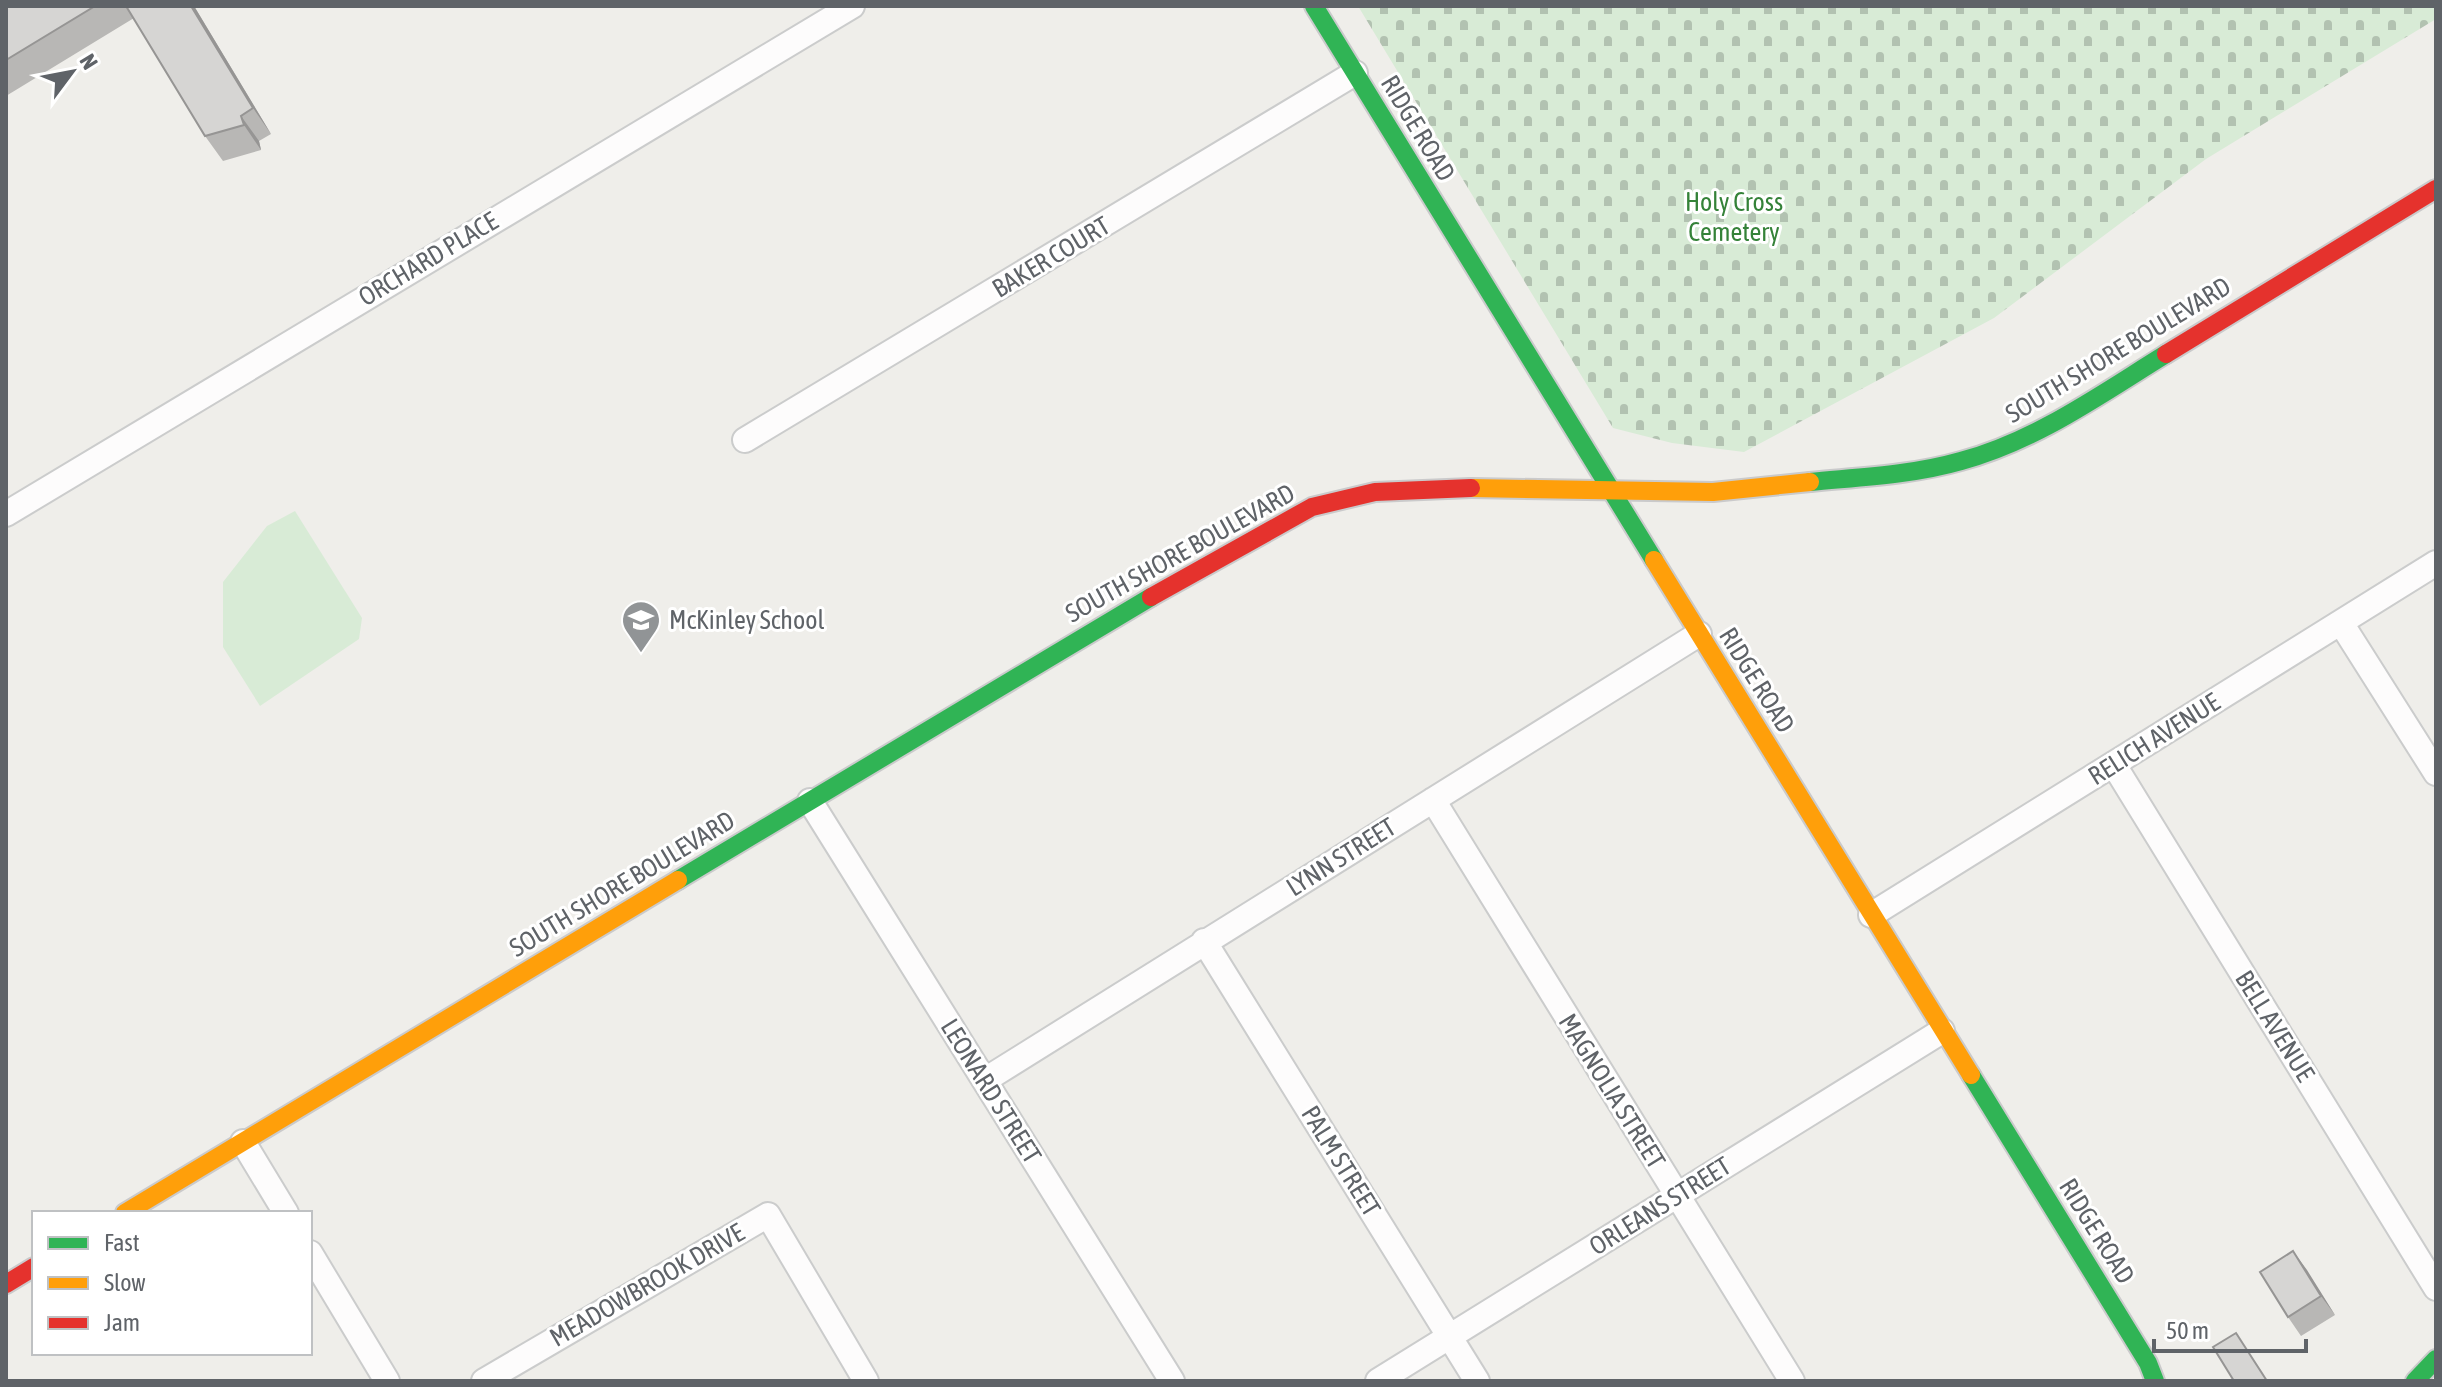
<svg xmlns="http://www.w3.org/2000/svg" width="2442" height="1387" font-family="'Asap Condensed',sans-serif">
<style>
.cemetery{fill:url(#cemetery-stones)}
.pitch{fill:#d8ebd6}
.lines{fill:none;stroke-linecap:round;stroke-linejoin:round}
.street-casing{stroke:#cbcccc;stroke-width:28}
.fast-casing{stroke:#cacacb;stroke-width:22}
.slow-casing{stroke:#cacacb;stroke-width:22}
.jam-casing{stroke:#cacacb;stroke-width:22}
.street{stroke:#fdfcfc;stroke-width:24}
.fast{stroke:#30b455;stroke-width:18}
.slow{stroke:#ff9f0a;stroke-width:18}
.jam{stroke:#e5322d;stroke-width:18}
.wall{fill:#b8b7b5}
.shaded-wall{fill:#969594}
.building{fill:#d6d5d3;stroke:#969594;stroke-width:2}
.labels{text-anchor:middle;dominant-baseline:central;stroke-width:6;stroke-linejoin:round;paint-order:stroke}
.street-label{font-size:26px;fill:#5f6368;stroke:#fff}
.park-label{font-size:26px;fill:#348238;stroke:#fff}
.poi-label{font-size:26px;fill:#5f6368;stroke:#fff;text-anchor:start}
</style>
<defs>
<pattern id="cemetery-stones" width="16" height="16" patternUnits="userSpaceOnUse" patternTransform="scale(2)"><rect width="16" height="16" fill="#d8ebd6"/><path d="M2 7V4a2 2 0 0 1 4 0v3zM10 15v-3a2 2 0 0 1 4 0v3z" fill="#b2c2b1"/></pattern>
</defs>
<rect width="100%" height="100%" fill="#efeeea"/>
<path class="cemetery" d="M1358 6H2436V19L2206 159 1994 318 1744 452 1672 443 1613 428Z"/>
<path class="pitch" d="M295 511 362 618 359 639 260 706 223 647V582L267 526Z"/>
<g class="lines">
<g class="street-casing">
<path id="street" d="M745 440 1355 73
M6 514 852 6
M2341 623 2436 773
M2114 765 2436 1288
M1433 800 1792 1381
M810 801 1172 1381
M1871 915 2436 563
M1204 941 1477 1381
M985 1080 1699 634
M243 1142 286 1213
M310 1253 387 1381
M484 1381 768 1215 866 1381
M1378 1381 1942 1031"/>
</g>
<g class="fast-casing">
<path id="fast" d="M1314 6 1654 560
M1810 482C1861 477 1912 475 1961 461 2036 441 2101 394 2166 354
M678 880 1151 597
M1971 1075 2148 1363 2155 1381
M2415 1381 2436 1359"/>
</g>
<g class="slow-casing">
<path id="slow" d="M1471 488 1713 492 1810 482
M1654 560 1971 1075
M125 1213 678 880"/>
</g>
<g class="jam-casing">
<path id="jam" d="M2166 354 2436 189
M1151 597 1312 507 1375 492 1471 488
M6 1284 34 1267"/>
</g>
<use href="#street" class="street"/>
<use href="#fast" class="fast"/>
<use href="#slow" class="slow"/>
<use href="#jam" class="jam"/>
</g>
<path class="wall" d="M6 6H194L271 134 259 141 261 150 223 161 205 136 134 18 6 96Z
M2293 1251 2335 1315 2301 1336 2288 1317Z"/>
<path class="shaded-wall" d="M191 6H194L271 134 253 108Z
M241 116 259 141 261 150 244 125Z
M2293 1251 2307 1270 2335 1315 2321 1296Z"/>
<path class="building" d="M6 6H95L6 60Z
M126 6H191L253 108 241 116 244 125 205 136Z
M2293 1251 2321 1296 2288 1317 2260 1272Z
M2236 1333 2267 1381H2234L2213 1347Z"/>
<defs>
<g id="school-pin" transform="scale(2)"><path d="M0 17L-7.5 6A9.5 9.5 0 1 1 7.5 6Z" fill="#919496" stroke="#fff"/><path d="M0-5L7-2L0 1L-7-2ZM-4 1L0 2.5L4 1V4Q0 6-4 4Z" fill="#fff"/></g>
</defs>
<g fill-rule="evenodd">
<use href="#school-pin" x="641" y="620"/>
</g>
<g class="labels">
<g class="street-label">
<text transform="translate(1418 128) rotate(59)">RIDGE ROAD</text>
<text transform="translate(1051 257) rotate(-31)">BAKER COURT</text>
<text transform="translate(428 259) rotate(-31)">ORCHARD PLACE</text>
<text transform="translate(2118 350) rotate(-31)">SOUTH SHORE BOULEVARD</text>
<text transform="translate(1180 553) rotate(-29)">SOUTH SHORE BOULEVARD</text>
<text transform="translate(1757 680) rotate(58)">RIDGE ROAD</text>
<text transform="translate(2154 739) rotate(-32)">RELICH AVENUE</text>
<text transform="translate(1341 857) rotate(-32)">LYNN STREET</text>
<text transform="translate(622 884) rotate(-31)">SOUTH SHORE BOULEVARD</text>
<text transform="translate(2275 1026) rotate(58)">BELL AVENUE</text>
<text transform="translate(991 1091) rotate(58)">LEONARD STREET</text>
<text transform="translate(1612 1091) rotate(58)">MAGNOLIA STREET</text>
<text transform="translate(1341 1161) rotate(58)">PALM STREET</text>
<text transform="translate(1660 1206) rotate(-32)">ORLEANS STREET</text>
<text transform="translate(2097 1231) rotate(58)">RIDGE ROAD</text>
<text transform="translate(647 1285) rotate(-30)">MEADOWBROOK DRIVE</text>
</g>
<g class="park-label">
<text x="1734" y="202">Holy Cross<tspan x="1734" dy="30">Cemetery</tspan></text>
</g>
<g class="poi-label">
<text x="669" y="620">McKinley School</text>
</g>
</g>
<rect width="2442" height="1387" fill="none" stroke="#5f6368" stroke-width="16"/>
<rect x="32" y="1211" width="280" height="144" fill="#ffffff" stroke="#bfc1c3" stroke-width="2"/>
<rect x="48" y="1237" width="40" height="12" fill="#30b455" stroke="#bfc1c3" stroke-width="2"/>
<text x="104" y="1251" font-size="24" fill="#5f6368">Fast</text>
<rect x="48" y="1277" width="40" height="12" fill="#ff9f0a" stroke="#bfc1c3" stroke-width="2"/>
<text x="104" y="1291" font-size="24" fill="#5f6368">Slow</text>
<rect x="48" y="1317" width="40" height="12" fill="#e5322d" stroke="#bfc1c3" stroke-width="2"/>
<text x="104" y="1331" font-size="24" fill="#5f6368">Jam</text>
<g transform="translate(72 72) rotate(58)" stroke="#ffffff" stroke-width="6" paint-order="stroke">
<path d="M0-6L14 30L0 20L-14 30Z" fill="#5f6368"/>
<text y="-12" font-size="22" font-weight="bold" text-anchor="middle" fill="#5f6368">N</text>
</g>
<path d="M2154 1339v12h152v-12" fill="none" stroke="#5f6368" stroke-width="4"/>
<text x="2166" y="1339" font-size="24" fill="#5f6368" stroke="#ffffff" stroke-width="6" paint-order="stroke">50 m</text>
</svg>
